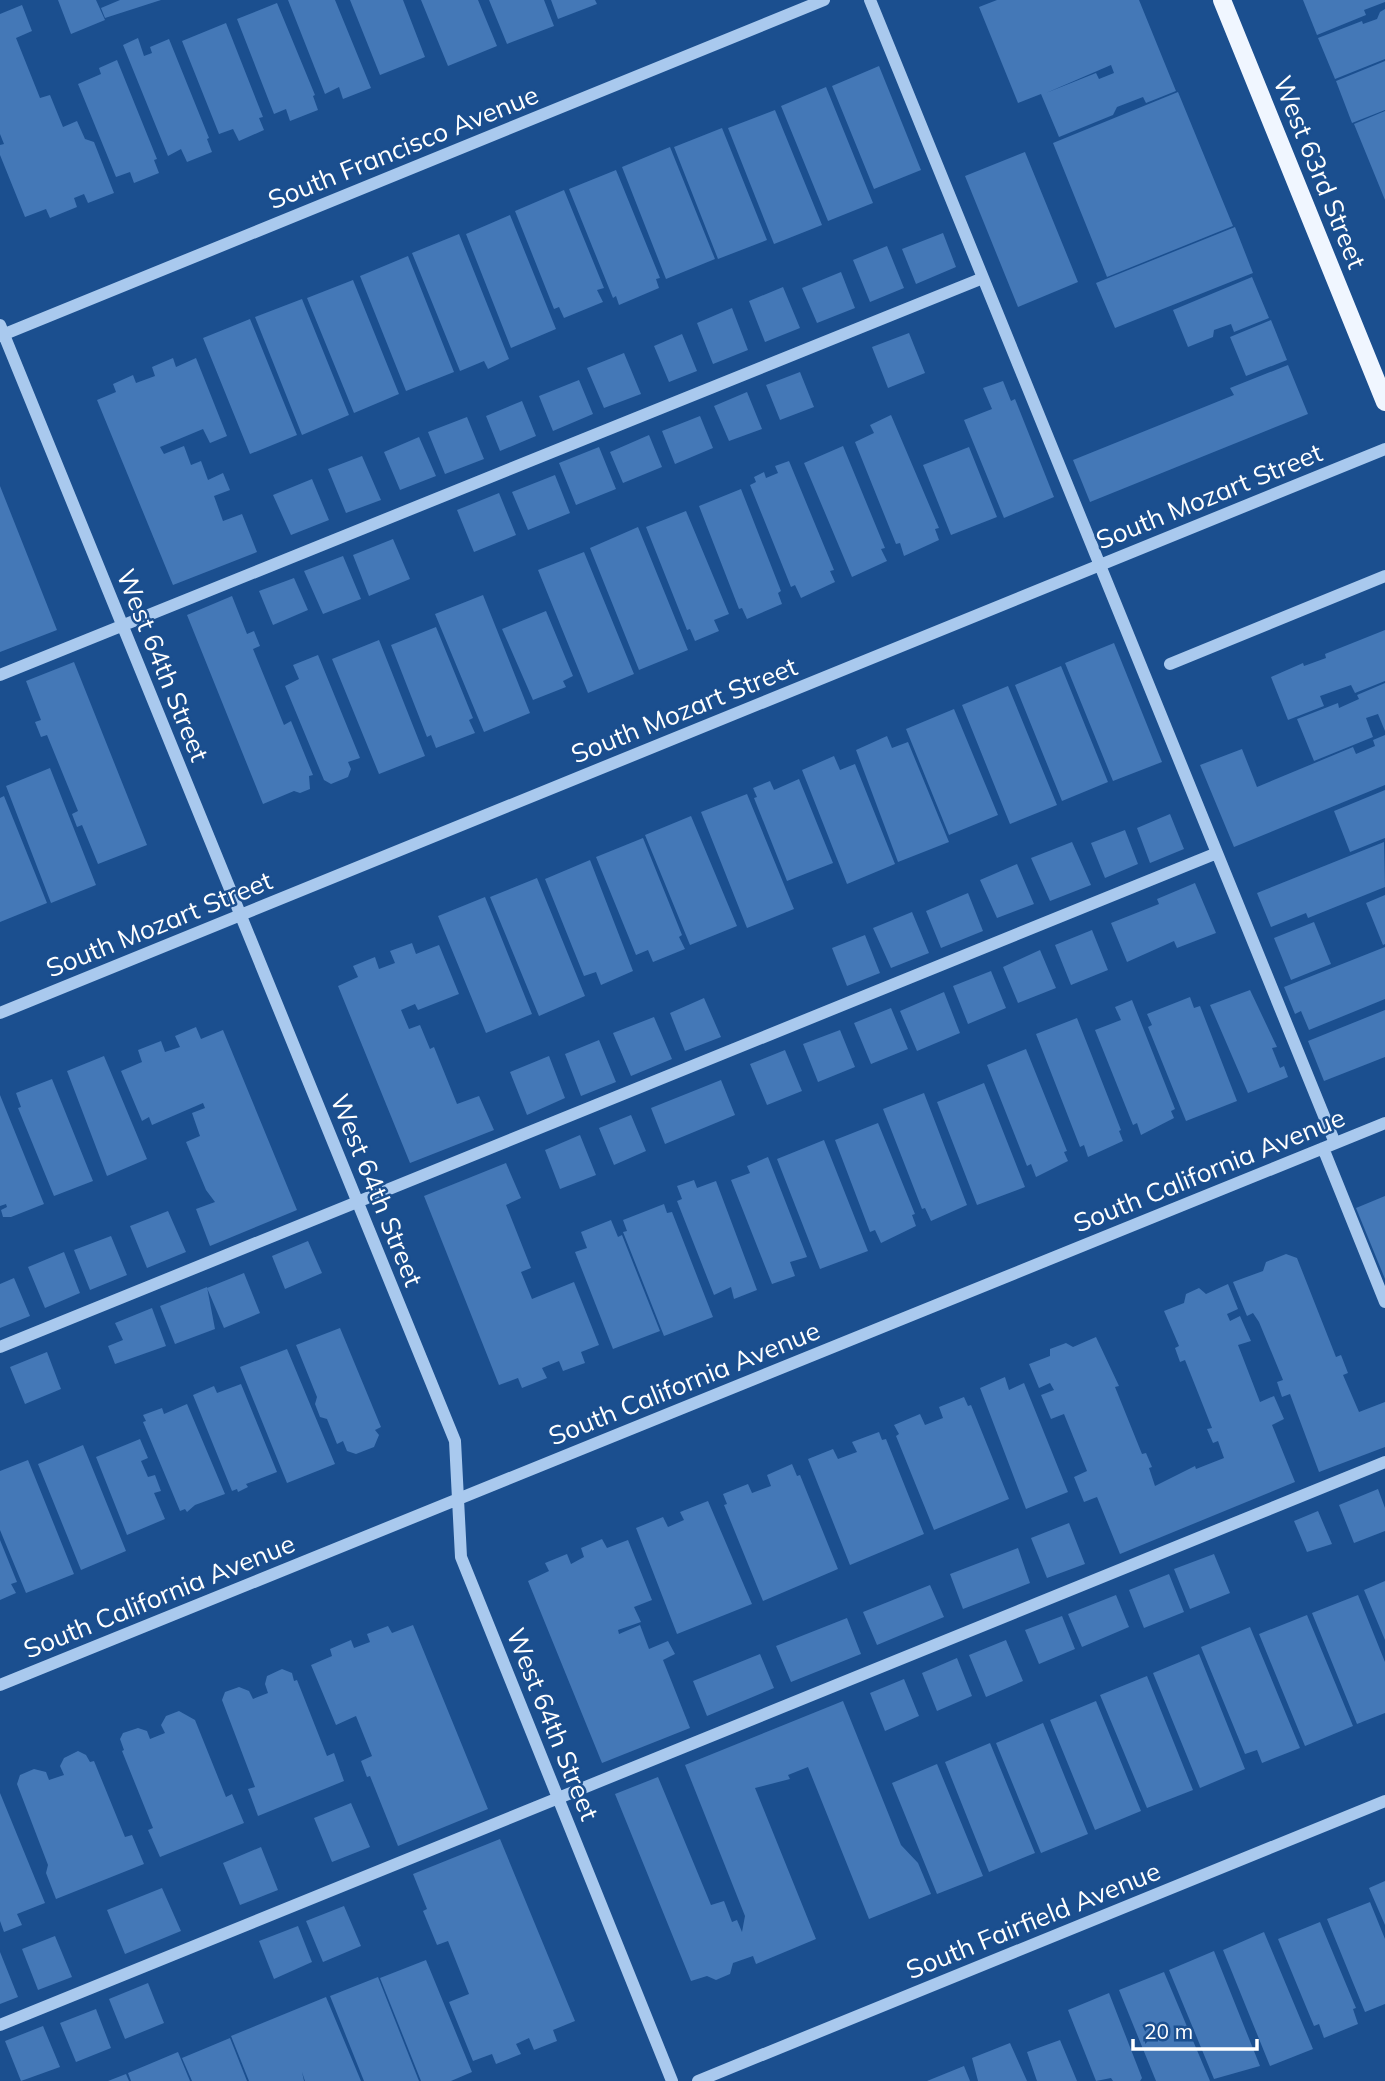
<svg xmlns="http://www.w3.org/2000/svg" width="1385" height="2081" font-family="Mulish,sans-serif">
<style>
.building{fill:#4478b7;fill-rule:evenodd}
.lines{fill:none;stroke-linecap:round;stroke-linejoin:round}
.minor{stroke:#a9c9ee;stroke-width:12}
.major{stroke:#f0f6ff;stroke-width:18}
.labels{text-anchor:middle;dominant-baseline:central;stroke-width:5;stroke-linejoin:round;paint-order:stroke}
.street-label{font-size:26px;fill:#fff;stroke:#1b4f8f}
</style>
<rect width="100%" height="100%" fill="#1b4f8f"/>
<path class="building" d="M58 0H96L105 20 71 34Z
M120 0H161L105 18 101 8Z
M288 0H335L371 88 343 99 339 87 325 94Z
M350 0H403L425 57 380 75Z
M421 0H478L497 46 448 66Z
M489 0H544L554 26 507 44Z
M551 0H595L597 4 558 19Z
M997 0H1139L1176 91 1146 103 1143 97 1117 107 1113 115 1059 137 1041 94 1018 103 979 7ZM1111 65 1114 73 1099 79 1096 73 1046 93Z
M1303 0H1385V2L1364 10 1366 15 1317 35Z
M277 3 315 95 313 96 318 110 290 121 286 109 274 114 237 19Z
M22 5 32 31 16 38 40 98 50 95 63 127 77 121 85 139 94 142 114 193 88 203 84 194 74 198 77 207 50 218 46 209 25 217 0 155V145L4 144 0 134V14Z
M1385 9V59L1335 79 1318 38 1362 21 1363 24 1377 19 1380 12Z
M226 23 263 117 259 118 264 130 239 141 233 129 219 134 182 41Z
M138 38 144 56 152 53 150 47 169 39 209 138 207 139 212 152 187 162 181 149 168 156 123 45Z
M117 60 157 159 154 160 159 173 134 183 130 172 116 177 78 84 101 74 99 68Z
M1385 61V110L1352 123 1336 81Z
M879 66 921 170 874 189 832 86Z
M826 87 873 203 828 221 781 106Z
M1178 92 1233 226 1107 277 1053 143Z
M775 110 822 225 774 244 728 128Z
M1385 111V200L1354 124Z
M722 128 767 240 718 259 674 147Z
M670 147 715 259 666 279 622 167Z
M1025 152 1078 282 1018 307 965 176Z
M616 170 660 278 656 279 659 288 619 305 616 296 613 298 569 189Z
M564 190 604 288 597 290 603 302 564 318 559 307 554 309 515 211Z
M510 215 556 329 511 348 466 234Z
M1235 227 1253 273 1115 328 1096 283Z
M943 233 956 267 916 284 902 249Z
M459 234 509 359 488 369 484 361 460 371 412 253Z
M887 246 904 288 870 302 853 260Z
M408 256 454 372 406 391 360 276Z
M841 272 855 308 817 323 802 288Z
M1252 277 1269 318 1234 332 1231 324 1214 330 1213 337 1188 347 1173 310Z
M353 280 399 394 354 413 307 298Z
M783 287 800 328 765 342 749 301Z
M302 299 349 415 302 435 255 317Z
M732 308 748 350 713 364 697 323Z
M250 319 297 435 250 454 203 338Z
M1271 320 1287 360 1246 376 1230 337Z
M909 333 925 373 888 388 872 347Z
M682 334 697 371 669 382 654 346Z
M624 353 641 394 604 408 587 368Z
M173 358 176 367 196 358 227 436 210 443 203 429 160 447 164 454 184 446 191 465 201 461 208 480 223 473 230 490 214 496 223 521 242 514 257 552 173 585 97 400 116 392 113 384 133 375 136 383 155 376 152 367Z
M1288 365 1308 414 1090 502 1073 460 1234 395 1230 388Z
M800 372 814 407 780 420 766 385Z
M579 380 593 414 553 431 539 396Z
M1003 381 1011 401 1015 399 1054 497 1004 518 964 420 992 409 983 388Z
M747 392 762 429 729 441 714 406Z
M522 401 536 436 500 451 486 416Z
M891 415 939 528 935 529 939 540 904 556 900 543 896 544 855 442 874 433 870 425Z
M700 416 713 448 675 464 662 431Z
M467 417 484 459 445 474 428 432Z
M649 435 662 467 623 483 610 452Z
M419 437 436 476 400 490 384 452Z
M843 446 885 548 881 549 887 561 852 577 804 463Z
M599 447 616 489 576 505 559 463Z
M969 447 997 517 951 535 923 465Z
M362 456 381 500 346 513 328 469Z
M789 461 834 570 830 571 835 582 801 598 795 585 791 587 750 485 756 482 754 477 764 472 766 478 778 473 775 466Z
M555 475 570 513 528 530 512 492Z
M312 479 329 520 291 535 273 495Z
M0 486 57 630 0 652Z
M741 489 781 591 778 593 782 604 747 619 742 608 739 609 699 506Z
M499 493 516 535 474 552 457 510Z
M686 511 729 614 714 620 719 631 695 641 690 629 687 630 646 527Z
M638 527 688 650 639 670 590 548Z
M393 539 410 579 369 596 353 555Z
M584 552 634 674 588 693 538 570Z
M343 556 361 599 323 614 304 571Z
M294 578 308 610 273 625 259 591Z
M483 595 530 713 484 732 435 614Z
M232 596 247 634 254 631 260 646 253 649 284 725 291 721 313 775 309 776 310 789 300 793 294 791 263 804 187 615Z
M546 611 573 676 563 681 566 687 533 700 502 629Z
M436 627 473 718 469 720 475 733 436 748 431 735 427 737 391 645Z
M1385 630V681L1355 693 1351 685 1320 696 1324 706 1288 720 1271 677 1303 663 1304 666 1326 658 1325 654Z
M379 640 425 756 379 774 332 659Z
M1114 643 1162 762 1113 781 1065 663Z
M318 655 360 758 348 762 351 769 348 777 331 784 324 780 285 686 299 679 293 665Z
M74 662 147 845 98 864 82 825 77 827 72 814 78 811 47 735 41 737 35 722 41 720 26 681Z
M1061 666 1108 782 1062 801 1015 685Z
M1385 683V731L1378 714 1366 718 1373 737 1314 761 1297 719 1338 703 1339 708 1359 699 1357 695Z
M1008 686 1057 805 1010 824 962 705Z
M954 709 998 815 949 835 906 729Z
M1385 735V785L1234 847 1200 765 1242 749 1257 787 1353 747 1356 754 1375 746 1373 740Z
M887 736 892 748 908 742 949 842 898 862 856 750Z
M834 756 840 770 855 764 895 864 847 884 802 770Z
M50 768 96 885 51 903 6 786Z
M799 779 833 863 787 881 754 798 757 797 753 788 770 781 774 790Z
M1385 790V838L1350 852 1334 811Z
M747 794 794 909 747 928 701 812Z
M4 796 47 903 0 922V798Z
M1170 814 1184 849 1150 863 1137 828Z
M691 816 737 926 690 945 645 835Z
M1125 830 1138 864 1105 878 1091 843Z
M643 838 682 935 679 937 685 949 653 962 648 950 636 955 596 857Z
M1072 842 1091 885 1050 901 1031 858Z
M1384 842 1385 887 1308 918 1306 913 1271 927 1257 893Z
M590 860 633 971 601 985 596 972 584 976 545 879Z
M1017 864 1034 904 997 918 980 880Z
M537 878 585 996 539 1016 490 897Z
M1195 883 1216 933 1177 948 1174 941 1127 962 1111 923 1159 904 1157 899Z
M968 893 983 931 941 948 926 911Z
M1385 895V944L1383 945 1366 903Z
M485 897 532 1014 486 1033 438 916Z
M912 912 929 953 891 968 873 928Z
M1314 922 1331 964 1291 980 1274 938Z
M1092 930 1108 970 1071 985 1055 945Z
M865 935 880 973 847 986 832 948Z
M412 943 416 954 439 945 459 994 418 1010 415 1004 401 1010 409 1029 420 1025 430 1049 434 1047 457 1104 479 1096 494 1130 410 1163 338 986 358 977 353 966 375 957 379 969 395 963 390 951Z
M1385 947V999L1309 1030 1301 1011 1295 1014 1284 987Z
M1040 950 1056 988 1018 1003 1003 967Z
M991 971 1006 1008 968 1024 953 986Z
M1250 990 1277 1047 1272 1048 1280 1068 1284 1066 1288 1077 1248 1093 1210 1005Z
M944 992 960 1033 917 1051 900 1011Z
M1190 997 1194 1008 1200 1006 1237 1101 1186 1121 1148 1027 1152 1025 1147 1014Z
M704 998 721 1037 685 1051 670 1013Z
M1132 1000 1175 1109 1171 1111 1174 1118 1141 1135 1137 1123 1133 1125 1095 1030 1121 1020 1115 1007Z
M891 1008 908 1049 871 1064 854 1023Z
M1385 1010V1057L1324 1081 1308 1041Z
M654 1017 672 1059 631 1076 613 1033Z
M1077 1018 1121 1130 1119 1131 1123 1141 1088 1157 1084 1145 1080 1147 1036 1034Z
M196 1027 201 1039 223 1030 297 1210 210 1246 196 1209 215 1202 206 1190 186 1142 200 1136 192 1113 205 1108 203 1103 152 1125 149 1117 142 1121 121 1071 142 1062 138 1050 161 1041 165 1052 180 1047 175 1036Z
M840 1030 855 1067 818 1082 803 1044Z
M599 1040 616 1082 581 1096 565 1054Z
M1026 1049 1067 1151 1064 1152 1068 1161 1036 1177 1031 1164 1027 1166 987 1065Z
M785 1050 802 1091 767 1105 750 1064Z
M104 1056 147 1159 107 1176 67 1071Z
M549 1056 565 1098 527 1115 510 1072Z
M52 1079 93 1181 54 1196 18 1108 21 1107 16 1093Z
M721 1080 735 1115 665 1144 651 1108Z
M984 1083 1025 1187 977 1205 937 1102Z
M924 1093 967 1205 931 1221 925 1208 922 1209 883 1109Z
M0 1095 44 1204 11 1217H3L1 1210 7 1207 6 1204 0 1206Z
M631 1115 646 1151 614 1165 599 1128Z
M878 1123 915 1214 912 1215 916 1226 881 1243 875 1230 870 1232 835 1140Z
M580 1135 596 1175 560 1189 545 1150Z
M824 1140 868 1251 820 1269 777 1159Z
M768 1157 807 1257 790 1262 795 1276 772 1284 731 1180 750 1173 747 1166Z
M506 1163 521 1198 506 1205 531 1268 521 1272 532 1299 574 1282 599 1345 581 1352 585 1363 563 1371 559 1361 542 1368 547 1378 522 1388 518 1378 499 1385 424 1196Z
M694 1180 697 1188 716 1181 757 1290 734 1299 731 1287 714 1295 677 1201 682 1199 677 1186Z
M1385 1196V1279L1356 1208Z
M664 1204 667 1213 672 1212 713 1317 664 1336 623 1232 627 1231 623 1220Z
M168 1211 186 1252 147 1268 130 1226Z
M611 1220 618 1237 622 1235 660 1331 613 1349 575 1252 587 1248 581 1232Z
M111 1236 127 1275 90 1290 74 1250Z
M308 1241 322 1273 285 1289 272 1256Z
M64 1252 80 1293 45 1308 28 1267Z
M1286 1254 1297 1258 1336 1357 1341 1355 1348 1373 1343 1375 1359 1412 1385 1402V1447L1319 1472 1290 1394 1282 1397 1277 1382 1283 1380 1259 1322 1253 1313 1247 1316 1233 1282 1263 1271 1266 1262Z
M244 1273 260 1313 224 1328 207 1288Z
M14 1278 30 1316 0 1328V1284Z
M1228 1284 1238 1309 1227 1314 1230 1321 1240 1316 1251 1341 1238 1345 1260 1402 1274 1396 1284 1419 1272 1425 1295 1482 1120 1554 1097 1497 1084 1502 1074 1477 1087 1471 1064 1414 1051 1419 1041 1395 1054 1390 1050 1383 1039 1388 1029 1364 1050 1356V1349L1066 1343 1073 1347 1096 1337 1119 1386 1115 1387 1142 1454 1146 1453 1152 1467 1149 1468 1155 1486 1195 1466 1196 1469 1224 1458 1218 1441 1213 1443 1207 1429 1212 1428 1185 1360 1180 1362 1175 1348 1179 1346 1164 1311 1184 1303 1186 1294 1199 1288 1206 1294Z
M207 1287 215 1329 175 1344 160 1306Z
M152 1308 166 1346 115 1364 108 1346 123 1340 115 1323Z
M340 1328 381 1427 375 1430 379 1435 374 1447 356 1454 347 1451 343 1441 337 1444 327 1419 320 1417 315 1404 317 1397 296 1345Z
M287 1349 335 1464 287 1483 240 1367Z
M47 1352 61 1389 25 1404 10 1367Z
M1005 1377 1009 1390 1024 1383 1068 1492 1026 1509 980 1388Z
M241 1384 277 1472 246 1484 248 1487 238 1492 237 1489 232 1491 193 1395 214 1386 217 1393Z
M964 1397 968 1406 971 1405 1009 1499 934 1530 896 1436 899 1434 894 1425 920 1414 925 1425 943 1418 939 1407Z
M187 1404 225 1494 195 1505 187 1512 185 1509 180 1511 143 1422 146 1421 143 1415 162 1408 164 1414Z
M879 1432 882 1440 886 1439 924 1534 850 1565 808 1459 833 1449 838 1459 857 1452 852 1442Z
M140 1439 148 1458 141 1461 148 1477 155 1475 161 1491 154 1493 165 1519 127 1535 96 1457Z
M83 1445 126 1551 81 1570 38 1464Z
M28 1460 74 1574 26 1593 0 1530V1471Z
M792 1464 797 1476 800 1475 838 1569 763 1601 724 1505 727 1504 723 1494 748 1484 752 1493 771 1486 767 1475Z
M1378 1489 1385 1508V1531L1354 1543 1339 1505Z
M708 1501 752 1604 677 1634 636 1528 663 1517 668 1527 684 1520 680 1512Z
M1318 1511 1332 1544 1307 1552 1294 1521Z
M1069 1523 1085 1564 1047 1578 1031 1538Z
M602 1539 607 1548 628 1540 652 1600 634 1607 641 1622 618 1630 619 1634 640 1625 649 1649 668 1641 675 1654 663 1660 690 1728 602 1763 528 1581 549 1571 545 1563 567 1554 571 1564 584 1557 581 1548Z
M0 1540 17 1582 11 1584 16 1593 0 1600Z
M1018 1548 1030 1583 963 1609 950 1574Z
M1214 1554 1230 1593 1190 1609 1174 1569Z
M1169 1574 1184 1612 1144 1628 1129 1590Z
M1385 1581V1640L1364 1590Z
M930 1585 944 1617 877 1645 863 1612Z
M1116 1595 1129 1627 1082 1647 1068 1614Z
M1358 1595 1385 1662V1713L1357 1724 1312 1613Z
M1307 1615 1353 1726 1305 1746 1259 1634Z
M1062 1616 1075 1649 1039 1664 1025 1630Z
M847 1618 861 1654 791 1682 776 1646Z
M413 1625 488 1809 398 1846 370 1776 367 1777 361 1761 372 1756 356 1716 336 1725 311 1665 332 1656 330 1649 351 1640 354 1648 370 1642 367 1634 388 1626 392 1633Z
M1250 1627 1300 1748 1262 1763 1257 1750 1245 1754 1201 1647Z
M1006 1640 1023 1681 986 1697 969 1655Z
M760 1654 774 1688 707 1716 693 1681Z
M1199 1654 1245 1769 1200 1788 1153 1673Z
M957 1658 972 1696 937 1711 922 1673Z
M282 1669 292 1673 294 1681 297 1680 327 1756 334 1753 344 1781 258 1816 248 1789 255 1787 222 1700 225 1692 239 1687 249 1691 253 1699 268 1693 265 1684 267 1676Z
M1147 1676 1193 1790 1147 1808 1100 1695Z
M904 1679 919 1716 885 1731 870 1693Z
M843 1701 901 1845 918 1863 931 1894 869 1919 808 1767 788 1775 790 1779 755 1788 816 1939 756 1964 753 1956 733 1963 730 1974 716 1980 707 1976 691 1981 615 1794 658 1777 711 1905 724 1901 732 1922 737 1920 742 1932 745 1916 685 1765Z
M1096 1701 1141 1811 1095 1830 1050 1720Z
M179 1711 195 1720 226 1797 232 1794 244 1823 160 1857 148 1830 153 1828 122 1751 124 1750 120 1739 123 1733 138 1728 147 1731 150 1739 165 1733 161 1725 166 1716Z
M1043 1723 1088 1834 1041 1853 996 1743Z
M990 1743 1035 1853 989 1872 945 1762Z
M78 1751 86 1755 90 1762 94 1761 125 1837 132 1835 144 1864 56 1899 46 1873 48 1865 17 1784 20 1775 34 1769 46 1772 49 1780 64 1775 60 1766 64 1758Z
M937 1764 983 1876 937 1894 892 1783Z
M0 1793 45 1903 17 1914 22 1925 4 1932 0 1921Z
M351 1803 370 1847 332 1862 314 1818Z
M500 1839 575 2021 553 2030 557 2041 534 2050 529 2038 516 2044 521 2054 496 2064 492 2054 473 2061 449 2002 469 1994 448 1941 437 1945 423 1911 427 1909 413 1874Z
M261 1847 278 1890 240 1905 223 1863Z
M1385 1881V1925L1369 1888Z
M162 1888 181 1931 125 1954 107 1910Z
M1370 1902 1385 1939V2004L1365 2012 1327 1919Z
M344 1906 361 1946 323 1962 306 1921Z
M1320 1922 1356 2008 1353 2009 1358 2024 1324 2038 1319 2024 1314 2026 1278 1939Z
M298 1926 312 1962 274 1979 259 1941Z
M1264 1932 1313 2049 1270 2066 1223 1950Z
M55 1936 72 1977 38 1990 22 1949Z
M1214 1951 1260 2066 1214 2079 1169 1970Z
M0 1952 18 1997 0 2004Z
M426 1960 472 2072 451 2081H421L380 1978Z
M1164 1972 1210 2081H1156L1119 1990Z
M378 1977 419 2081H364L330 1996Z
M148 1983 164 2023 125 2039 109 1999Z
M1109 1993 1142 2078 1140 2081H1113L1111 2078 1096 2081 1068 2010Z
M326 1997 361 2081H305L302 2072 304 2081H249L231 2036Z
M96 2009 111 2048 76 2062 60 2023Z
M43 2026 60 2067 21 2081 5 2041Z
M230 2038 247 2081H192L182 2058Z
M1060 2040 1077 2081H1037L1027 2052Z
M1010 2043 1027 2081H978L972 2058Z
M178 2052 190 2081H131L128 2073Z
M964 2066 970 2081H927Z
M126 2074 129 2081H108Z"/>
<g class="lines">
<path class="minor" d="M870 0 1335 1143
M0 325 455 1441 461 1557 672 2081
M0 336 824 0
M1170 664 1385 576
M0 675 983 278
M0 1013 1385 449
M1323 1148 1385 1302
M0 1347 1217 853
M0 1685 1385 1123
M0 2025 1385 1462
M698 2081 1385 1801"/>
<path class="major" d="M1222 0 1385 402"/>
</g>
<g class="labels">
<g class="street-label">
<text transform="translate(403 147) rotate(-22)">South Francisco Avenue</text>
<text transform="translate(1320 172) rotate(68)">West 63rd Street</text>
<text transform="translate(1209 496) rotate(-22)">South Mozart Street</text>
<text transform="translate(163 665) rotate(68)">West 64th Street</text>
<text transform="translate(684 710) rotate(-22)">South Mozart Street</text>
<text transform="translate(159 924) rotate(-22)">South Mozart Street</text>
<text transform="translate(1209 1170) rotate(-22)">South California Avenue</text>
<text transform="translate(377 1190) rotate(68)">West 64th Street</text>
<text transform="translate(684 1383) rotate(-22)">South California Avenue</text>
<text transform="translate(159 1596) rotate(-22)">South California Avenue</text>
<text transform="translate(553 1724) rotate(68)">West 64th Street</text>
<text transform="translate(1033 1920) rotate(-22)">South Fairfield Avenue</text>
</g>
</g>
<path d="M1133 2039v10h124v-10" fill="none" stroke="#ffffff" stroke-width="3.5"/>
<text x="1144" y="2039" font-size="21" fill="#ffffff" stroke="#1b4f8f" stroke-width="5" paint-order="stroke">20 m</text>
</svg>
